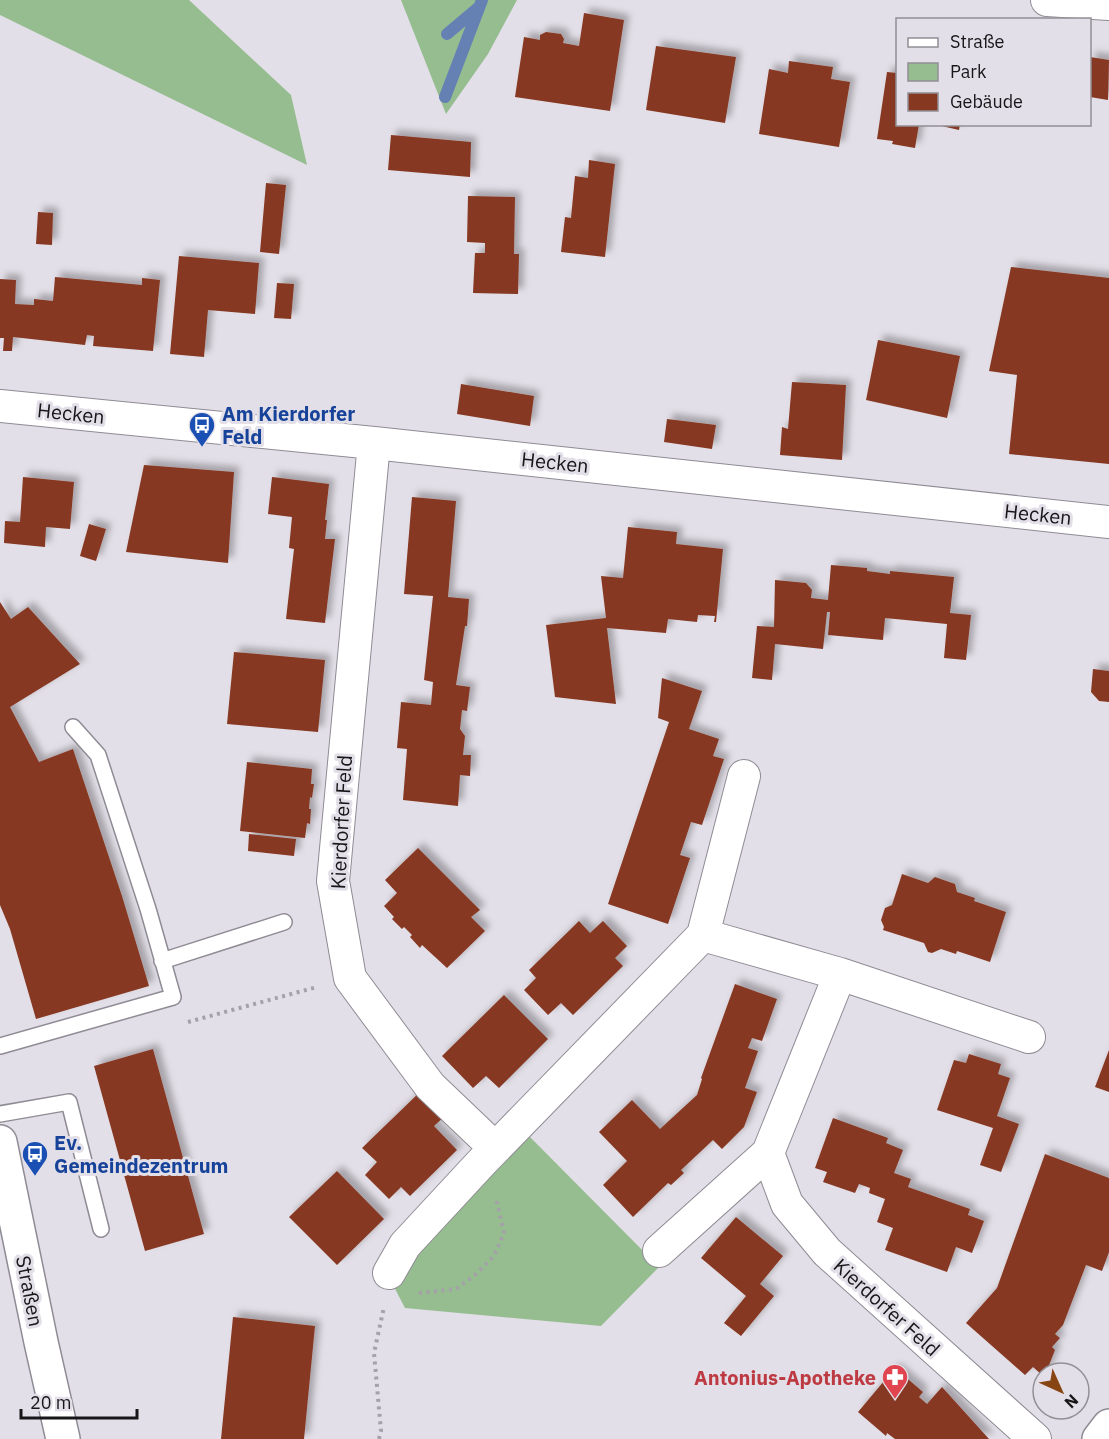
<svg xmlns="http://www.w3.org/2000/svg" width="1109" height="1439" font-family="'IBM Plex Sans',sans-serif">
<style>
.green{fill:#96bd90}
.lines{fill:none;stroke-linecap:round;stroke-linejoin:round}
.stream{stroke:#6581b4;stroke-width:12}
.building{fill:#873821;filter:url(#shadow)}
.lane-casing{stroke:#8f8b94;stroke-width:18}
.street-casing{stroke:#8f8b94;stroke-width:34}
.secondary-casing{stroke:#8f8b94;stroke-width:36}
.path{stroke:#a4a1a8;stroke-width:4;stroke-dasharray:3 4.5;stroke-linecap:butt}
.lane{stroke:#fff;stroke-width:15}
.street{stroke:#fff;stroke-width:32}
.secondary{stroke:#fff;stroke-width:33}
.labels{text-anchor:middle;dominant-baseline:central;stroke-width:6;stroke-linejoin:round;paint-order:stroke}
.street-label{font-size:20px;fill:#181619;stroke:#e3dfe8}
.transit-label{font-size:20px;font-weight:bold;fill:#164399;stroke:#e3dfe8;text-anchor:start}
.health-label{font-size:20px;font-weight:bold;fill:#be3a42;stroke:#e3dfe8;text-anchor:end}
</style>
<defs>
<filter id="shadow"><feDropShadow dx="5.5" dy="-5.5" stdDeviation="3" flood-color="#0004"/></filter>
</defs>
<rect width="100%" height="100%" fill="#e3dfe8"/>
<path class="green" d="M0 0H189L291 95 307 165 0 15Z
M401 0H517L488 54 446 114Z
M529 1136 659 1267 601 1326 405 1308 393 1285 400 1267Z"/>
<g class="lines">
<path class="stream" d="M447 34 479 7
M445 97 482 0"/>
</g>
<path class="building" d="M584 13 624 20 610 111 515 97 524 37 540 40V35L546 32 561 34 564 39 563 43 579 46Z
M656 46 736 57 725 123 646 110Z
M1090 57 1109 60 1108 100 1090 97Z
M789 61 833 67 831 79 850 82 839 147 759 134 769 69 788 73Z
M887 72 897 73V124H919L915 148 892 144 893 141 877 139Z
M933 124H960L959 130Z
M391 135 471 142 470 177 388 170Z
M589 160 615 164 605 257 561 252 565 217 571 218 575 176 588 178Z
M266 183 286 185 279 254 260 252Z
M468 196 515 197 514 254H519L518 294 473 293 475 253H485V243L467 242Z
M38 212 53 213 52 245 36 244Z
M179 256 259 263 255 314 208 310 204 357 170 354Z
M1011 267 1109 278V464L1009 454 1017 375 989 371Z
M55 277 142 285V278L160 280 153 351 93 346 94 336 87 335 85 345 13 337 12 351H3L4 338H0V279L16 280 15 304 34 305V299L53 301Z
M277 283 294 284 291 319 274 318Z
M878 340 960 356 947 418 866 400Z
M792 382 846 385 842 460 780 455 782 427 788 429Z
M461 384 534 396 530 426 457 414Z
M667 419 716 425 712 449 664 442Z
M144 465 234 472 228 563 126 552Z
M23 477 74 482 70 529 46 527 45 547 4 543 5 521 20 522Z
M272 477 329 484 325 520H327L325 539H335L325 623 286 619 294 549 289 548 292 517 268 514Z
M412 497 456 501 448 597 469 599 467 626H465L456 685 470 687 467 711 462 710 460 729 465 736 463 755H471L470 776 460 775 458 806 403 800 407 749 397 748 401 702 431 705 433 682 424 680 433 596 404 594Z
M89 524 106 529 96 561 80 556Z
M628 527 677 532 676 544 723 549 716 622H714L715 616 698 615 697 622 668 619 666 633 607 628 616 704 555 697 546 625 606 618 601 576 623 578Z
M831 565 867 568V571L890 574V571L954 577 950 613 971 615 966 660 944 658 947 624 885 618 883 640 828 635 830 612H827L823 649 775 644 772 680 752 678 757 626 774 627 775 580 806 583 812 590 811 598 828 600Z
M0 602 11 619 28 607 80 664 10 707 39 762 73 749 122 896 149 986 36 1019 10 929 0 905Z
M234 652 325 660 318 732 227 724Z
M1093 669 1109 671V702L1099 701 1091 692Z
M662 678 702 691 689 729 719 739 713 756 724 759 702 825 691 822 680 855 690 858 668 924 608 904 669 722 658 718Z
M247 762 312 769 311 784H314L312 798 310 797 309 809H311L310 824 307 823 305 838 240 831Z
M249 834 296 839 294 856 248 851Z
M418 848 480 910 471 917 485 931 447 968 422 945 420 948 410 937 412 935 404 927 402 929 392 919 394 917 384 906 397 893 385 880Z
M902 874 928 883 935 877 955 884 957 892 975 898 974 901 1006 912 990 962 957 951 956 954 941 949 932 953 928 952 924 943 883 930 884 927 881 920 885 908 892 905Z
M579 921 590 933 603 921 627 946 615 958 623 966 573 1015 561 1003 548 1015 524 990 536 978 529 970Z
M735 984 777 999 762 1041 752 1038 748 1048 758 1051 745 1088 757 1092 744 1127 722 1149 713 1140 681 1170 684 1173 671 1185 668 1183 633 1217 603 1185 627 1161 599 1132 632 1100 660 1129 697 1095 702 1079 701 1078Z
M504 995 548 1039 499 1088 486 1076 473 1088 442 1056Z
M153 1049 204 1234 145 1251 94 1066Z
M1109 1050V1092L1095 1087Z
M969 1054 1001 1064 998 1074 1010 1078 997 1116 1019 1124 1001 1172 980 1165 993 1128 937 1110 954 1060 966 1063Z
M422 1090 446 1115 434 1126 457 1150 410 1196 401 1187 389 1199 365 1175 377 1162 362 1148Z
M833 1118 888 1138 886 1143 903 1150 894 1173 911 1179 908 1187 970 1209 968 1215 984 1221 972 1253 956 1247 947 1272 885 1250 893 1228 877 1222 885 1199 869 1193 870 1188 859 1184 855 1193 823 1182 827 1172 815 1168Z
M1045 1154 1109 1178V1252L1102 1271 1086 1265 1063 1325 1055 1334 1060 1338 1052 1347 1055 1350 1046 1373H1043V1376L1033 1367 1025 1375 966 1323 997 1288Z
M337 1171 384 1219 337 1265 289 1217Z
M736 1217 783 1256 760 1284 774 1296 741 1336 724 1323 746 1296 701 1258Z
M233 1317 315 1326 304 1439H221Z
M895 1368 923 1392 919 1397 927 1404 942 1387 989 1439H895L887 1433 886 1436 858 1412Z"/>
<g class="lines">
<g class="lane-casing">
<path id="lane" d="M162 961 284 922
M0 1046 173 997 148 909 98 755 73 727
M0 1114 69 1102 101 1229"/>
</g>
<g class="street-casing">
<path id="street" d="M1047 0 1109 4
M0 406 374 443 1109 522
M374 443 333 881 350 978 430 1086 495 1148
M703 935 744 776
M840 974 1029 1037
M659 1251 768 1153
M389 1273 405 1245 481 1163 703 935 840 974 768 1153 787 1204 827 1252 1035 1439"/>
</g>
<g class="secondary-casing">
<path id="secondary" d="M0 1142 41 1342 63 1439
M1099 1439 1109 1426"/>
</g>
<path class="path" d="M188 1022 317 987
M419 1293 456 1289 474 1276 494 1256 504 1233 496 1198
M379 1439 381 1431 374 1353 384 1307"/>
<use href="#lane" class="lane"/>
<use href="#street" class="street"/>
<use href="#secondary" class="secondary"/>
</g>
<defs>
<g id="bus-pin" transform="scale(1.35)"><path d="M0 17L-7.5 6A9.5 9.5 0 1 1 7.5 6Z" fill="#1a4fb4" stroke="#e3dfe8"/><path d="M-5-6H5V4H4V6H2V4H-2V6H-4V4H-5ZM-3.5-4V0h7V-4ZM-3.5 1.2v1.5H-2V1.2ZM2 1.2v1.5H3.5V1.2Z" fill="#fff"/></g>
<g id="pharmacy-pin" transform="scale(1.35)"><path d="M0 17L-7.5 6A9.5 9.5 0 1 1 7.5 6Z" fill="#e0444e" stroke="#e3dfe8"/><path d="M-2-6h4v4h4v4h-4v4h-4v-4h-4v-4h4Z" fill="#fff"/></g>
</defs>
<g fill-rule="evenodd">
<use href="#bus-pin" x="202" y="425"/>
<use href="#bus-pin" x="35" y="1154"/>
<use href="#pharmacy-pin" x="895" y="1377"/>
</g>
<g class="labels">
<g class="street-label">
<text transform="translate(71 413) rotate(6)">Hecken</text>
<text transform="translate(555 462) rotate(6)">Hecken</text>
<text transform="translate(1038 514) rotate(6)">Hecken</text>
<text transform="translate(341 822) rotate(-87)">Kierdorfer Feld</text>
<text transform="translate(30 1291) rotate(79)">Straßen</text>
<text transform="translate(887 1307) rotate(42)">Kierdorfer Feld</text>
</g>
<g class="transit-label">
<text x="222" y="413">Am Kierdorfer<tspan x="222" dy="23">Feld</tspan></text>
<text x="54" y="1142">Ev.<tspan x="54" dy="23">Gemeindezentrum</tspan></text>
</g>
<g class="health-label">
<text x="876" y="1377">Antonius-Apotheke</text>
</g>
</g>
<rect x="896" y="18" width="195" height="108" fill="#e3dfe8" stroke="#928f95" stroke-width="1.5"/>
<rect x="908" y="38" width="30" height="9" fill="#ffffff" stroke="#928f95" stroke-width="1.5"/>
<text x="950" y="48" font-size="18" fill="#181619">Straße</text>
<rect x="908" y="63" width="30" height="18" fill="#96bd90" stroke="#928f95" stroke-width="1.5"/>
<text x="950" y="78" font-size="18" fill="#181619">Park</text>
<rect x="908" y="93" width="30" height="18" fill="#873821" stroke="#928f95" stroke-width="1.5"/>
<text x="950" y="108" font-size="18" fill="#181619">Gebäude</text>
<g transform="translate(1061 1391) rotate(135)"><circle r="28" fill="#e3dfe8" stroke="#928f95" stroke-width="1.5"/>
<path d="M0-4.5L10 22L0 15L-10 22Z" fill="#874513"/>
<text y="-9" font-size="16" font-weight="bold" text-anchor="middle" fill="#181619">N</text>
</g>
<path d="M21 1409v9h116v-9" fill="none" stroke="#181619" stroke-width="3"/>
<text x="30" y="1409" font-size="18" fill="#181619" stroke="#e3dfe8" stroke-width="4.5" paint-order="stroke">20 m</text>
</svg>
